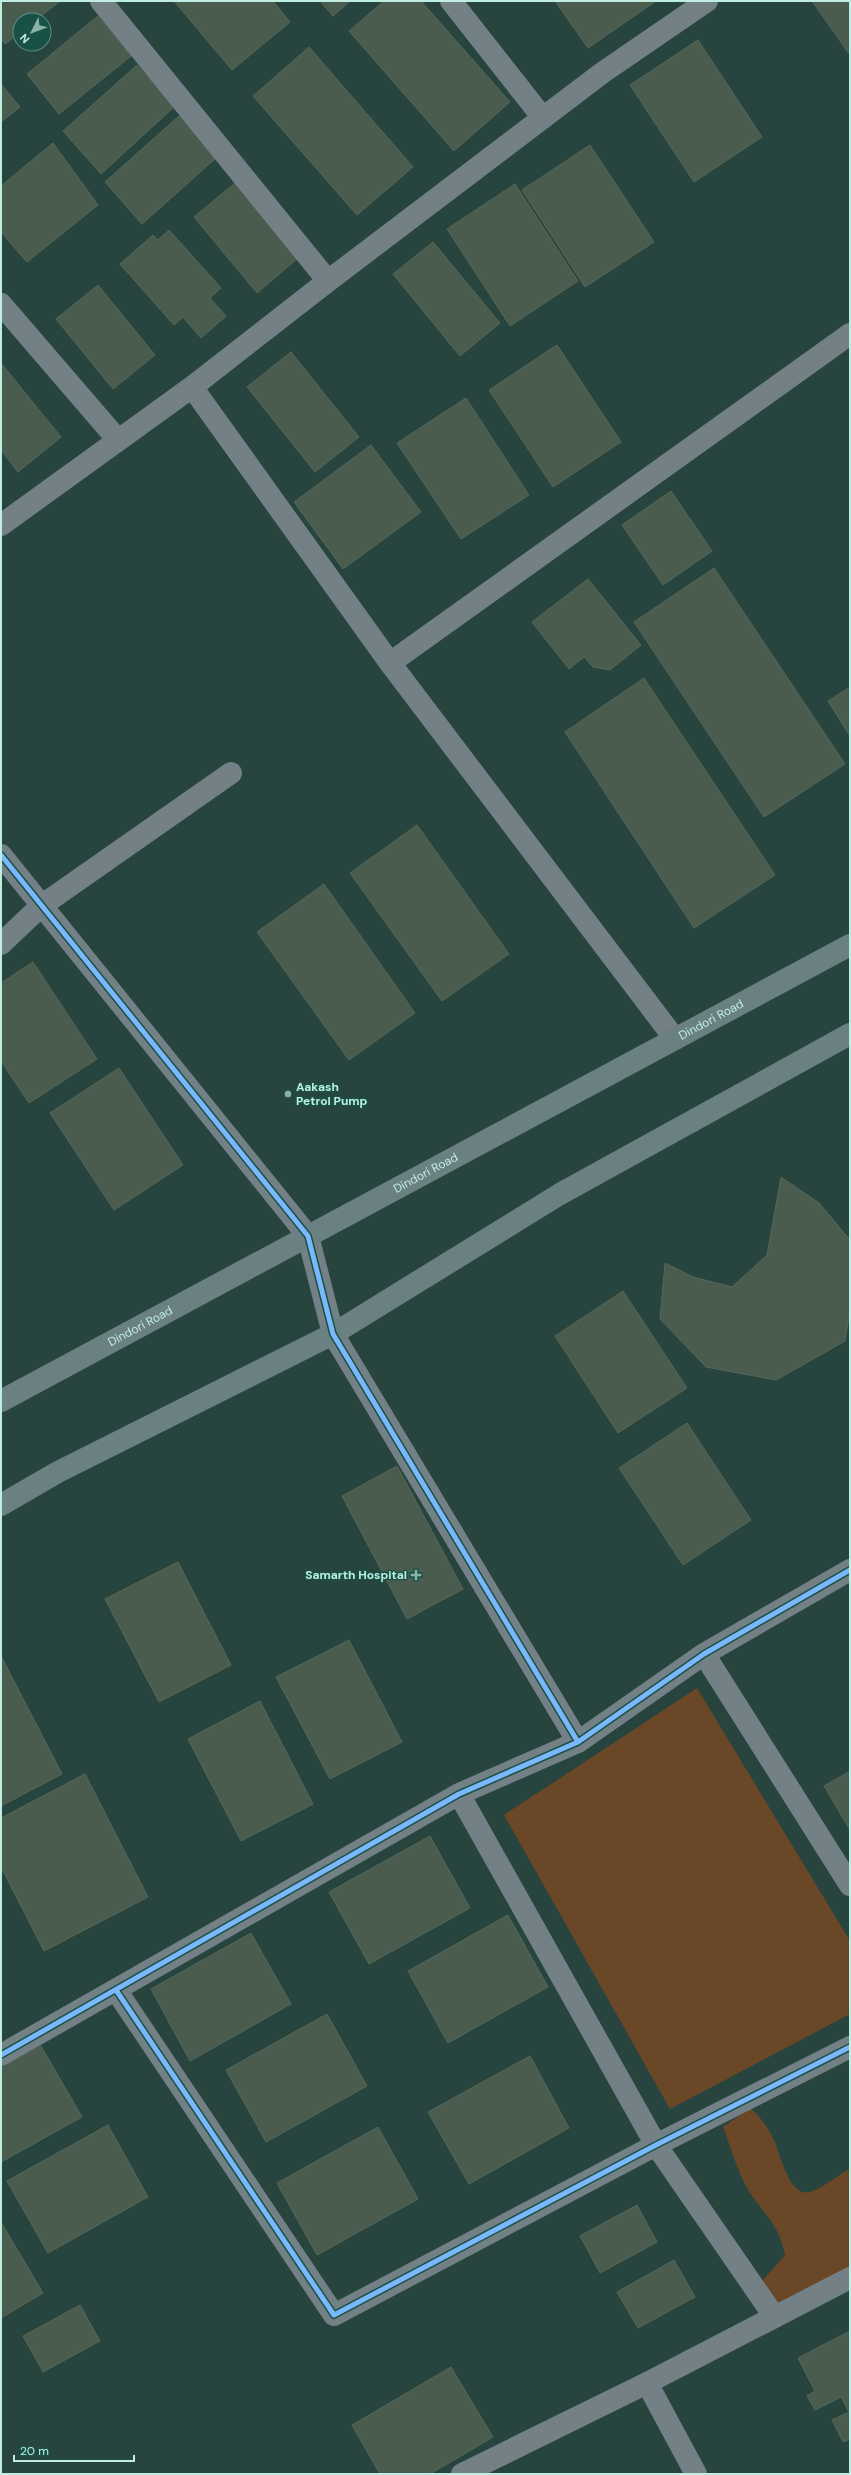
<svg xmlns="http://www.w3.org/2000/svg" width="851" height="2475" font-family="'DM Sans',sans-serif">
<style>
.green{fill:#6a4727}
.building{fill:#495c4e;stroke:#566858}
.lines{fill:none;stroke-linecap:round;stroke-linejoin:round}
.minor{stroke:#738085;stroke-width:22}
.major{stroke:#6b8083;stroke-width:22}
.cycleway-casing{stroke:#1a5147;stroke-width:8}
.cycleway{stroke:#7ab7fb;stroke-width:5}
.poi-dot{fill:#8ab2a9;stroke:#1a5147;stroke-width:1.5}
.labels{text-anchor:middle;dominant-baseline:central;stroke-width:3;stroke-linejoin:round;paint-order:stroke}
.street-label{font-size:12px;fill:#bfede2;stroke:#1a5147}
.poi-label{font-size:12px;font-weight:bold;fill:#bfede2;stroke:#1a5147;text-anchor:start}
</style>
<rect width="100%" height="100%" fill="#27443f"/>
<path class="green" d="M697 1688 850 1941V2014L670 2109 504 1815Z
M750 2108C761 2117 768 2128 774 2140 780 2153 789 2198 810 2192 824 2188 837 2175 850 2169V2271L778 2305 766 2291 763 2280 785 2255C779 2225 766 2216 750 2193 738 2174 731 2148 723 2127Z"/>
<path class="building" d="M1 1H60L36 20H20V32L5 44 1 39Z
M174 1H273L290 22 232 70Z
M320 1H350L333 16Z
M384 1H421L510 102 454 151 349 31Z
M555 1H656L588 48Z
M812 1H850V55Z
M98 16 131 56 59 114 27 74Z
M698 40 762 137 694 182 630 85Z
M309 47 413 167 357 215 253 96Z
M137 65 174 107 101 174 63 131Z
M1 84 20 107 1 122Z
M179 116 216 158 142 224 105 182Z
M53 143 98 205 27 262 1 232V186Z
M590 145 654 242 585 287 522 190Z
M235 183 298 258 257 293 194 217Z
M515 184 578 281 510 326 447 229Z
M169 230 221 288 210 298 226 316 201 338 183 317 174 325 120 264 153 235 158 240Z
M433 242 500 323 460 356 393 274Z
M98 285 155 355 113 389 56 319Z
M557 345 621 442 553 487 489 390Z
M291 352 359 437 315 472 247 387Z
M1 363 61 437 18 472 1 450Z
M466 398 529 495 461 539 397 443Z
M371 445 421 512 343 569 294 502Z
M671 491 712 551 663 585 622 525Z
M714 568 845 764 764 817 634 622Z
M588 579 641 645 610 670 593 667 584 657 569 669 532 622Z
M644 678 775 875 694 928 565 732Z
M850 687V736L828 701Z
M417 825 509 954 442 1001 350 873Z
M324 884 415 1013 349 1060 257 932Z
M33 962 97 1059 29 1103 1 1061V983Z
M119 1068 183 1165 114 1210 50 1113Z
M781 1177 819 1203 850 1240V1310L845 1341 776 1380 706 1367 660 1319 665 1263 693 1277 732 1287 767 1255Z
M623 1291 687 1388 618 1433 555 1336Z
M687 1423 751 1520 683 1565 619 1468Z
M397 1466 463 1589 407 1619 342 1496Z
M178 1562 231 1665 159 1702 105 1599Z
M349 1640 402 1742 330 1779 276 1677Z
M1 1656 62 1774 1 1806Z
M260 1701 313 1804 241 1841 188 1739Z
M850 1771V1830L824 1786Z
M85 1774 148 1897 44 1951 1 1867V1818Z
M430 1836 470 1908 369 1964 329 1892Z
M508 1915 548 1987 448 2043 408 1971Z
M251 1933 291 2004 190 2061 151 1989Z
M327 2014 367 2086 266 2142 226 2070Z
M41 2046 82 2117 1 2162V2068Z
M530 2056 569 2128 469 2184 428 2112Z
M108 2125 148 2197 48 2253 7 2181Z
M378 2127 418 2199 317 2255 277 2183Z
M637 2205 657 2242 600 2273 580 2236Z
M1 2222 43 2293 1 2318Z
M674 2260 695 2297 638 2328 617 2292Z
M80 2305 100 2341 43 2372 23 2336Z
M850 2331V2439L843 2442 832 2420 849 2412 841 2397 815 2410 807 2396 815 2391 798 2358Z
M451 2367 493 2437 430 2474H380L352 2425Z"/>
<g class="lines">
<path class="minor" d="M101 1 328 281
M451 1 543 118
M1 304 118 440
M192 387 390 663 675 1039
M1 525 192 387 328 281 602 73 707 1
M390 663 850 334
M1 855 308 1236 333 1334 578 1742
M1 944 41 906 231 773
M704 1654 850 1885
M459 1794 656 2145 774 2316
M116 1990 334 2315 656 2145 850 2047
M1 2055 459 1794 578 1742 704 1654 850 1570
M647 2383 696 2474
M462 2474 647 2383 850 2278"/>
<g class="major">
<path id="s1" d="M1 1401 850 945"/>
<path d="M1 1505 58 1472 333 1334 560 1194 850 1034"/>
</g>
<g class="cycleway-casing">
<path id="cycleway" d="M1 855 308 1236 333 1334 578 1742
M116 1990 334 2315 656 2145 850 2047
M1 2055 459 1794 578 1742 704 1654 850 1570"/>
</g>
<use href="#cycleway" class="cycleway"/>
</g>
<g class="poi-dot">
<circle cx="288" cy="1094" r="4"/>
<path d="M414 1569h4v4h4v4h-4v4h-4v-4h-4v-4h4z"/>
</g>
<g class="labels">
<g class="street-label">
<text stroke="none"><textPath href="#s1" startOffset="806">Dindori Road</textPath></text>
<text stroke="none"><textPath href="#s1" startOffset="482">Dindori Road</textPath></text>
<text stroke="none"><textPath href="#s1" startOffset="158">Dindori Road</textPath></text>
</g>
<g class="poi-label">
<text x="296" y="1087">Aakash<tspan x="296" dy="14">Petrol Pump</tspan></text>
<text x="407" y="1575" text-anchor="end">Samarth Hospital</text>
</g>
</g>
<rect width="851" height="2475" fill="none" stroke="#bfede2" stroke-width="4"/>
<g transform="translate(32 32) rotate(228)"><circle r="19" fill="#1a5147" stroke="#5c8f85"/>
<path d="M0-3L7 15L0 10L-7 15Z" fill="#8ab2a9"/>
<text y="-6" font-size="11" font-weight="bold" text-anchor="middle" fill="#bfede2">N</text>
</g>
<path d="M14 2455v6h120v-6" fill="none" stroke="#bfede2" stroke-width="2"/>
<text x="20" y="2455" font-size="12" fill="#bfede2" stroke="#1a5147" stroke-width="3" paint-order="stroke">20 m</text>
</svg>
